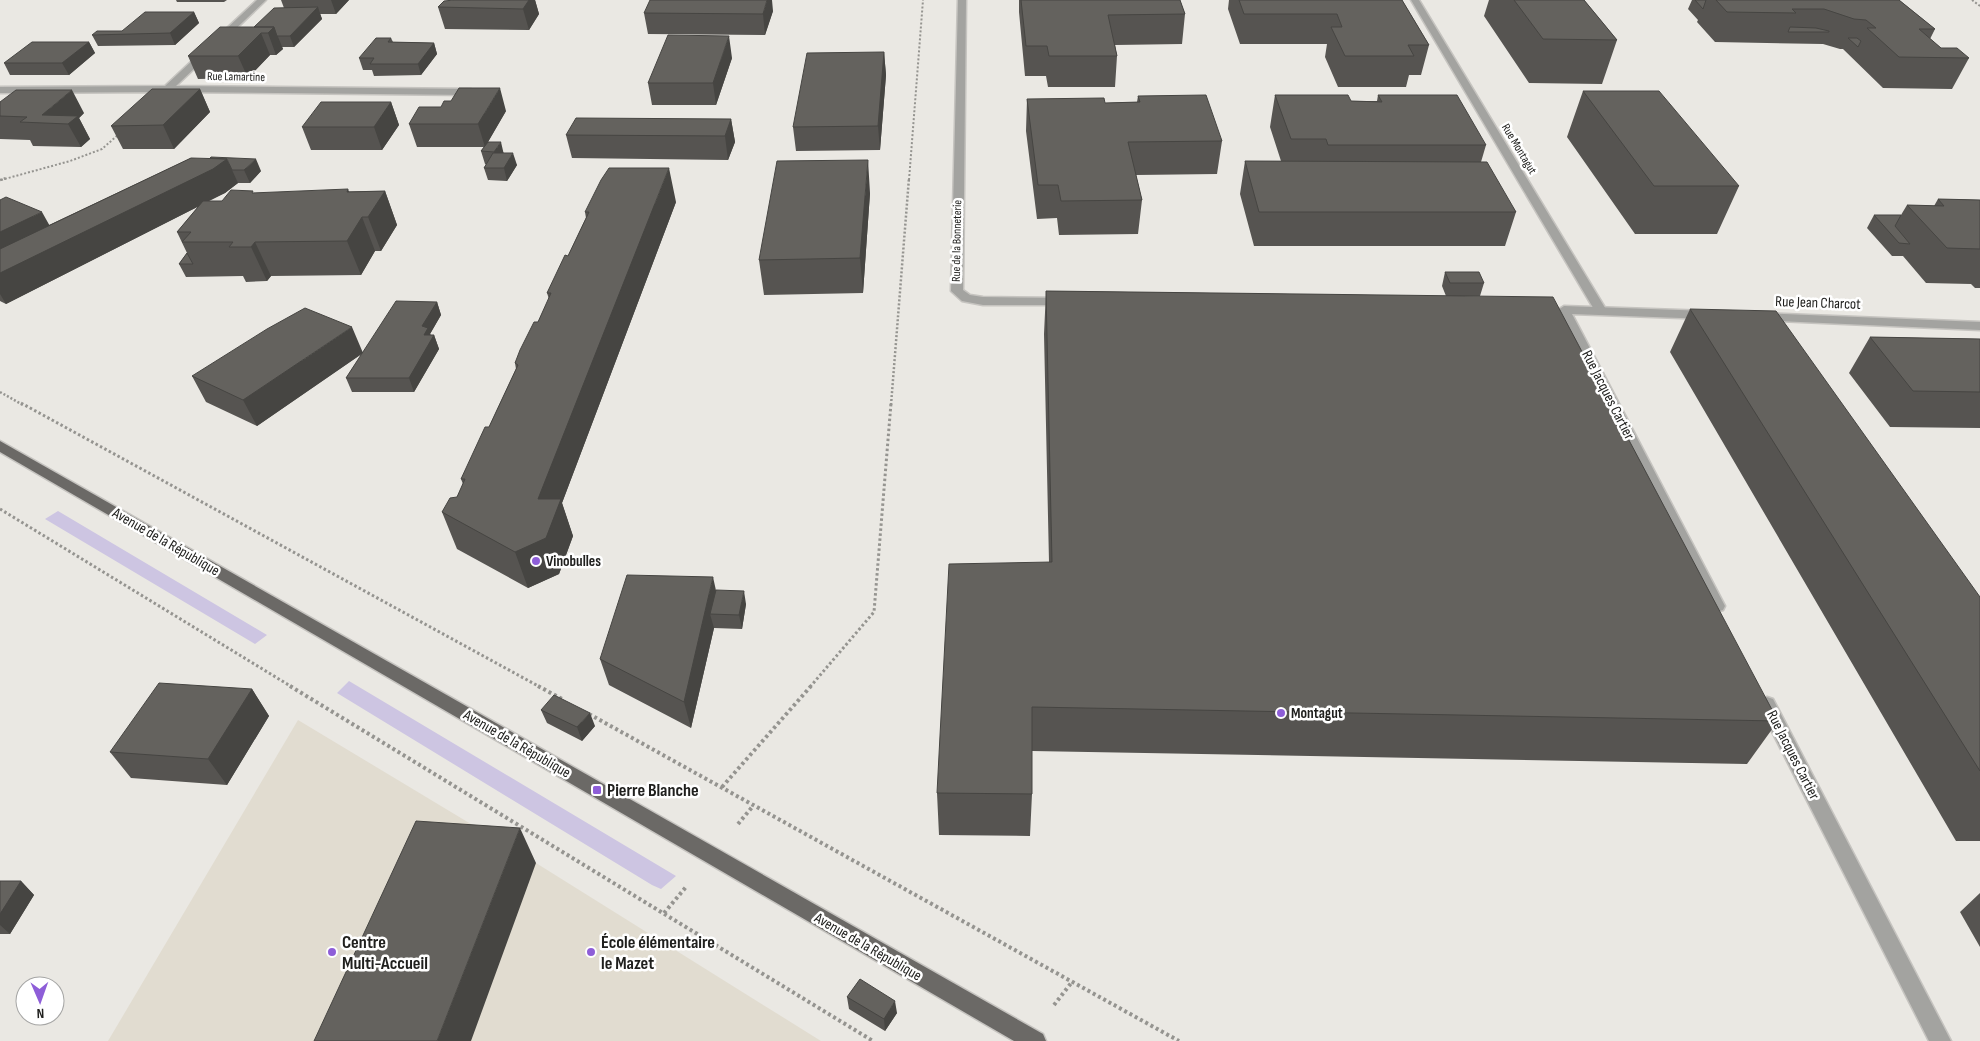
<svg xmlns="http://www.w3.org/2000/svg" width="1980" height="1041" font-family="'Sofia Sans Condensed',sans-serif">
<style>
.built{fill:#e1dcd0}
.green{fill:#cdc5e2}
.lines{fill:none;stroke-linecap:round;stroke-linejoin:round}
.service-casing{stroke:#c6c4c0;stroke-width:3}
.minor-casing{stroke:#c6c4c0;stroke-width:3}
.primary-casing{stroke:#c6c4c0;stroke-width:3}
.path-far3{stroke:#959490;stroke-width:2;stroke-dasharray:2 2;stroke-linecap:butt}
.path-far2{stroke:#959490;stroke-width:2.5;stroke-dasharray:2 2;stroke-linecap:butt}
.path-far1{stroke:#959490;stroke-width:3;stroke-dasharray:2.5 2.5;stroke-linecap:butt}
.path{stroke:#959490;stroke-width:4;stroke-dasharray:3 3;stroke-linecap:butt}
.service{fill:#a3a3a0;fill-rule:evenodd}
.minor{fill:#a3a3a0;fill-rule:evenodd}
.primary{fill:#6b6966;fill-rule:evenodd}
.wall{fill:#565451}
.shaded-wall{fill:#464542}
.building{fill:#64625e;stroke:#464542}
.poi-dot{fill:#8e5ed8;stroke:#fff;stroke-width:2}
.labels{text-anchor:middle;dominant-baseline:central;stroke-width:5;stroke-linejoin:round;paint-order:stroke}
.far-street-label{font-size:12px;fill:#20201e;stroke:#fff}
.street-label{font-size:15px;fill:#20201e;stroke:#fff}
.poi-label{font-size:15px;font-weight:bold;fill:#20201e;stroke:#fff;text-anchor:start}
.near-poi-label{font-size:18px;font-weight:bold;fill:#20201e;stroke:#fff;text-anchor:start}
</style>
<rect width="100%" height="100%" fill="#eae8e3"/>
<path class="built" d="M298 720 536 863 821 1041H108Z"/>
<path class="green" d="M58 511 267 635 255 644 45 519Z
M349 681 676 876 661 889 652 885 337 693Z"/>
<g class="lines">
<g class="service-casing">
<path id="service" d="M958 0H966L963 290 970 295 983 297 1065 298 1071 302 1069 305H983L962 301 951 291Z
M1411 0H1419L1607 311 1605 314H1597L1595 311Z"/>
</g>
<g class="minor-casing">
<path id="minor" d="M257 0H266L176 86 471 89 476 92 471 95 170 92 164 95 159 92 0 93V87L165 86Z
M1564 306 1708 311 1714 315 1708 319 1572 314 1725 606 1723 610 1717 612 1711 610 1709 606 1558 310Z
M1761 313 1980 322V330L1757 320 1755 317Z
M1767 697 1773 699 1951 1041H1929L1758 704 1761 699Z"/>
</g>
<g class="primary-casing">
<path id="primary" d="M0 441 1043 1034 1046 1041H1014L0 452Z"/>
</g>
<path class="path-far3" d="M1972 0 1980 6
M1 180 70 161 102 149 119 134
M909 180 923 0"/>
<path class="path-far2" d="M0 180 6 178
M0 392 23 405
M891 405 909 178"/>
<path class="path-far1" d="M21 403 540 687
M0 509 292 687
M810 687 874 612 891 403"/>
<path class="path" d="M290 686 873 1041
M538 686 562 699
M589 714 1179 1041
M722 787 811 686
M738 824 753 806
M664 913 686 887
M1054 1005 1072 982"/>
<use href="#service" class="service"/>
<use href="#minor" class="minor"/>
<use href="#primary" class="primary"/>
</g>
<path class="wall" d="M176 0H227L224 2H177Z
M281 0H349L336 14H320L322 19 294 47H282L283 49 276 55H270L248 78 198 79 188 56 254 27 284 8Z
M454 0H535L539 14 529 30 445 29 438 7Z
M1019 0H1180L1185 14 1182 44 1115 45 1117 56 1115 87H1048L1046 76H1025L1019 12Z
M1229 0H1402L1429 45 1421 75H1409L1406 87H1338L1325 57 1327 44H1240L1228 9Z
M1489 0H1584L1617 40 1602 84 1529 83 1484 16Z
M1692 0H1899L1935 29 1930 39 1941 48 1969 58 1952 89 1883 88 1843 49H1840L1823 44 1715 42 1697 22 1698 20 1688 9Z
M773 11 765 35 648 34 644 13Z
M194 12 199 23 175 45 98 46 92 35 122 31Z
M391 38 393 42 434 43 437 54 421 75 374 76 372 70H363L359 58Z
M89 42 95 53 69 75H10L4 63Z
M884 52 886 75 880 150 796 151 793 127Z
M732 58 716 105H652L648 83Z
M200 89 210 112 174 149H123L111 126Z
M1583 91 1739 186 1717 234H1635L1567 137Z
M1275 95 1351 101H1377L1378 95 1486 145 1481 162 1516 212 1505 246H1254L1240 194 1245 161H1281L1270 127Z
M1138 96 1222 141 1217 174 1136 175 1142 200 1138 234 1059 235 1057 218 1037 219 1026 131 1027 99 1105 103 1137 102Z
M0 102 84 113 79 118 90 139 81 147 33 146 30 140 0 139Z
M391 102 399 125 382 150H311L302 127Z
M506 111 488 142 504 153 517 165 507 181 488 180 484 168 486 164H485L481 151 484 147H417L409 124Z
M731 119 735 142 728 160 572 158 566 135Z
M191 158 261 171 250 183H238L225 193 207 201H222L254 193 385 191 397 225 381 251H375L361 275 271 276 267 281 246 282 243 276 186 277 179 264 187 253 177 232 199 206 6 304 0 301V200L49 225Z
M870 193 863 293 764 295 759 260Z
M1938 199 1980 200V288H1975L1971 284 1926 283 1903 256H1892L1867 228 1874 215H1901L1907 205 1934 206Z
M676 202 562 503 573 536 559 574 528 588 457 549 442 512 457 497 463 484 461 479 489 427 516 369 515 363 538 322 549 299 547 293 568 256 586 218 585 212Z
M1445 272 1484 283 1480 296H1449L1778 721 1747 764 1032 751V794L1030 836 939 835 937 793 1049 562 1044 334 1046 291 1446 296 1442 286Z
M437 302 441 315 430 334 431 335H434L439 349 414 392H352L346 378 363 353 257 426 206 402 192 376 363 352Z
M1690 309 1980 597V841H1956L1670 352Z
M1870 337 1980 339V428L1890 427 1849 373Z
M716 590 746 604 742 629 714 628 691 728 609 685 600 659Z
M252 689 269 716 227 785 131 778 110 752Z
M541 710 595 726 582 741 547 723Z
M0 881H21L34 895 10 934H0Z
M1980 893V947L1960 912Z
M847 997 897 1013 885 1031 849 1009Z"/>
<path class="shaded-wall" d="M331 0H349L336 14Z
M529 0H535L539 14 529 30 523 9Z
M767 0H772L773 11 765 35 763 14Z
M318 7 322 19 294 47 290 36Z
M194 12 199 23 175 45 170 33Z
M274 27 283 49 276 55 268 33Z
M261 33 270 55 248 78 238 56Z
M729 36 732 58 716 105 713 83Z
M89 42 95 53 69 75 62 63Z
M434 43 437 54 421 75 418 64Z
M884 52 886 75 880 150 878 126Z
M500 88 506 111 485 147 478 124Z
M200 89 210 112 174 149 163 125Z
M72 90 84 113 79 118 90 139 81 147 68 124 42 115Z
M391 102 399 125 382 150 374 127Z
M731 119 735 142 728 160 725 136Z
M501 142 504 155 498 164 494 152Z
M513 153 517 165 507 181 504 168Z
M227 159 238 183 225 193 6 304 0 294V273Z
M256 159 261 171 250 183 244 170Z
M868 160 870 193 863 293 860 258Z
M669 168 676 202 562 503 573 536 559 574 528 588 515 552 538 499Z
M348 189 360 220 362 217 375 251 361 275 347 241V192Z
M385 191 397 225 381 251 368 217Z
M42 212 56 237 0 265V232Z
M255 242 271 276 267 281 251 247Z
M437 302 441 315 430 334 432 339 434 335 439 349 414 392 409 378 422 326Z
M352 327 363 353 257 426 243 400Z
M713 577 719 604 710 614 714 628 691 728 684 702Z
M744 591 746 604 742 629 739 615Z
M252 689 269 716 227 785 208 759Z
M590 713 595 726 582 741 577 727Z
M520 828 536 863 471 1041H437Z
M21 881 34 895 10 934 0 925V914Z
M895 1001 897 1013 885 1031 884 1019Z"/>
<path class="building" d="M454 0H529L523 9 438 7 444 1Z
M650 0H767L763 14 644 13Z
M1021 0H1180L1185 14 1108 15 1117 56H1049L1047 46H1026Z
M1239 0H1402L1429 45H1408L1414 56H1345L1331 27H1342L1337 14H1244Z
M1514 0H1584L1617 40 1543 39Z
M1695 0H1706L1703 9Z
M1716 0H1899L1935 29H1919L1941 48H1957L1969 58 1899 57 1867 28H1876L1866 20 1854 19 1824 9H1792L1796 13 1727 12Z
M318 7 290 36H277L274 27H254L274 8Z
M145 12H194L170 33 92 35 97 31H122Z
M220 27H274L268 33H261L238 56H188Z
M1790 27 1816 28 1829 31V32H1788Z
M668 35 729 36 713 83H648Z
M376 38H391L388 42 434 43 418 64H370L374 58H359Z
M1848 38H1857L1861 41 1858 47Z
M32 42H89L62 63H4Z
M884 52 878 126 793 127 807 53Z
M459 88H500L478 124H409L419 107H441L444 101H451Z
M152 89H200L163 125 111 126Z
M16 90H72L42 115 78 116 68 124 20 122 27 117 0 116V102Z
M1583 91H1659L1739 186H1654Z
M1206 95 1222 141 1128 142 1142 200 1061 201 1058 185H1038L1027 99 1104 98 1105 103 1140 102 1138 96Z
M1275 95H1348L1351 101 1382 102 1378 95H1457L1486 145H1328L1326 139H1291Z
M321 102H391L374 127H302Z
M576 118 731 119 725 136 566 135Z
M488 142H501L494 152 481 151Z
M493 153H513L504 168H484Z
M211 157 256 159 244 170H232L227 159 210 158Z
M191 158 227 159 213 169 0 273V249Z
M868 160 860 258 759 260 777 161Z
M1245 161 1487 162 1516 212H1259Z
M609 168H669L538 499H561L546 538 515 552 442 512 450 498 457 497 465 479H461L485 427H489L518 365 515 363 520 350 534 322H538L551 293H547L565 255 568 256 589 212H585L601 180Z
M348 189 347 192 385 191 368 217H362L347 241 255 242 251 247H229L233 242H182L191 232H177L203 201H222L231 190 253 191 252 193Z
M6 197 42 212 0 232V200Z
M1938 199 1980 200V249L1947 248 1907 205 1944 206Z
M1874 215H1901L1895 226 1910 244 1899 243Z
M187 253 193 264H179Z
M1445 272H1479L1484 283H1450Z
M1046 291 1553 297 1778 721 1032 707V794L937 793 949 564 1052 562Z
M396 301 437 302 422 326 428 328 424 335H434L409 378H346Z
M305 308 352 327 243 400 192 376 267 329Z
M1690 309 1776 311 1980 597V771Z
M1870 337 1980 339V392L1913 391Z
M627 575 713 577 684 702 600 659Z
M716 590 744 591 739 615 710 614Z
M159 683 252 689 208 759 110 752Z
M554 695 590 713 577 727 541 710Z
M416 821 520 828 437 1041H314Z
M0 881H21L0 914Z
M860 979 895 1001 884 1019 847 997Z"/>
<g class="poi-dot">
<circle cx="536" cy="561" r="5"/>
<circle cx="1281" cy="713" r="5"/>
<rect x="592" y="785" width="10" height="10" rx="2.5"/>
<circle cx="332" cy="952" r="5"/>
<circle cx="591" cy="952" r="5"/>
</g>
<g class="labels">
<g class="far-street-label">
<text transform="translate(236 77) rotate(1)">Rue Lamartine</text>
<text transform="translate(1519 149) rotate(59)">Rue Montagut</text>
<text transform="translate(957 241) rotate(-89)">Rue de la Bonneterie</text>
</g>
<g class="street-label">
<text transform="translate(1818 303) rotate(2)">Rue Jean Charcot</text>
<text transform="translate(1608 395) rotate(63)">Rue Jacques Cartier</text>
<text transform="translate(166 542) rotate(30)">Avenue de la République</text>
<text transform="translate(517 744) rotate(30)">Avenue de la République</text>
<text transform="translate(1793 755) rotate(63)">Rue Jacques Cartier</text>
<text transform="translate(868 947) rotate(30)">Avenue de la République</text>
</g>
<g class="poi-label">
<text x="546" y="561">Vinobulles</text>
<text x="1291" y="713">Montagut</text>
</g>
<g class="near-poi-label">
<text x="607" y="790">Pierre Blanche</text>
<text x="342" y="942">Centre<tspan x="342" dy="21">Multi-Accueil</tspan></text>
<text x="601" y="942">École élémentaire<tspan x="601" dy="21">le Mazet</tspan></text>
</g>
</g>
<g transform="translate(40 1001) rotate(178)"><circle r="24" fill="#ffffff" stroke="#a6a6a5"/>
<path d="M0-4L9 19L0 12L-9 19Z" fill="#8e5ed8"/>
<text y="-8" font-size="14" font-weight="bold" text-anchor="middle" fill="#20201e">N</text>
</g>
</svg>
